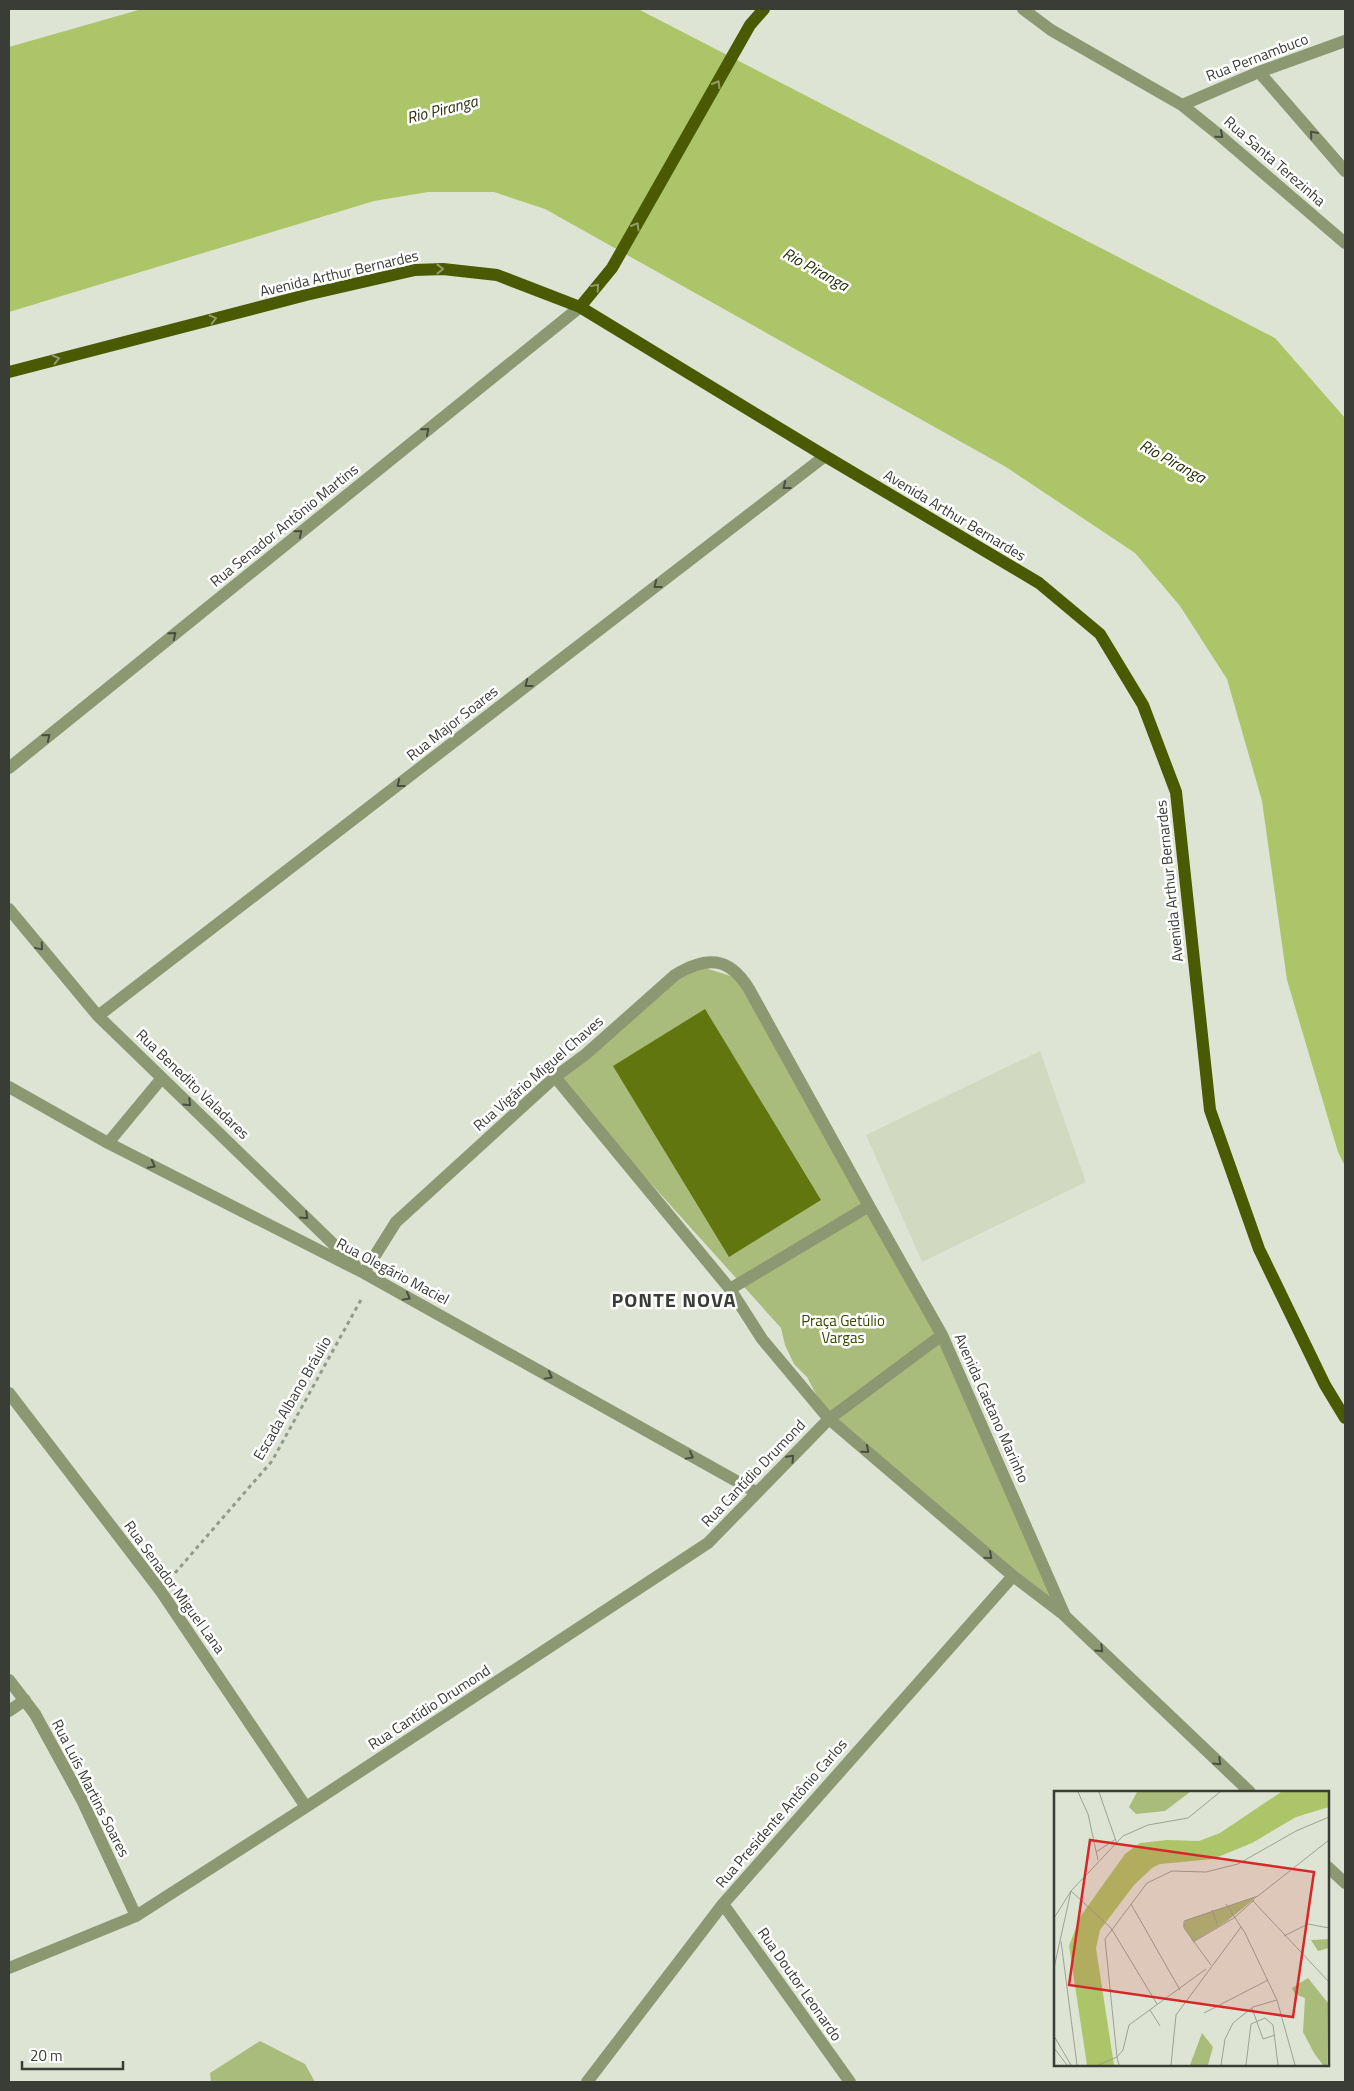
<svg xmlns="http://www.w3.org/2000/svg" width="1354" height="2091" font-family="'Titillium Web',sans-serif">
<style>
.built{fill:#d2d9c1}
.green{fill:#a9bc7b}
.water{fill:#acc568}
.building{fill:#61760f}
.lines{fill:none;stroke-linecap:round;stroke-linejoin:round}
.path{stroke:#94998d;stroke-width:3;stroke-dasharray:4 4;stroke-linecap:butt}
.minor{stroke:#8c9872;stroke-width:12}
.major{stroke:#495a03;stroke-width:12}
.oneway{stroke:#929c68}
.oneway2{stroke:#4a4e42}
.labels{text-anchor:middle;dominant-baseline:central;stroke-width:5;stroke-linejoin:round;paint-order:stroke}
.street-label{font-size:15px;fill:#3a3c36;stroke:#fff}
.park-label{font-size:15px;fill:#3a4900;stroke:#fff}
.water-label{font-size:16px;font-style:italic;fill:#273009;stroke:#fff}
.district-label{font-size:20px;font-weight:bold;letter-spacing:1px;fill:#3a3c36;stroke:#fff}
.inset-road{fill:none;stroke:#9ca194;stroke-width:1}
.view{fill:#d62828;fill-opacity:0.15;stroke:#d62828;stroke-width:2.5}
.inset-edge{fill:none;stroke:#3a3c36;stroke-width:2.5}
</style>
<rect width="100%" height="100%" fill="#dee4d3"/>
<path class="built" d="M1040 1051 1086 1182 922 1262 866 1135Z"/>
<path class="green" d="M695 965 744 980 942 1335 1065 1616 829 1419 807 1377 794 1364 785 1345 781 1328 555 1077Z
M260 2041 305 2064 315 2082H211L210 2073Z"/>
<path class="water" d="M142 9H638L1275 338 1345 418V1166L1338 1152 1287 980 1262 801 1227 679 1180 606 1135 553 1006 467 545 209 494 192H428L374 201 9 312V47Z"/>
<path class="building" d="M705 1009 821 1200 729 1257 613 1066Z"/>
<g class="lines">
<path class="path" d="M175 1573 272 1461 362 1298"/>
<path class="minor" d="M1023 9 1051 30 1182 105 1218 134 1345 243
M1259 72 1345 171
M1182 105 1259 72 1345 41
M9 768 580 307
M9 909 98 1016 355 1265
M98 1016 825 456
M555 1077 730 1289 762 1339 829 1419 1013 1576 1063 1614
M9 1087 108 1143 364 1273 756 1492
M108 1143 162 1078
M364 1273 396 1222 555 1077 586 1054 675 975C706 956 729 956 749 989L869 1206 942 1335 1065 1616 1250 1792
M730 1289 869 1206
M9 1393 160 1590 306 1807
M9 1680 35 1714 82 1800 136 1916
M9 1711 25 1700
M1328 1867 1345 1883
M723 1904 850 2082
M9 1968 136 1916 306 1807 708 1543 829 1419 942 1335
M587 2082 723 1904 1013 1576"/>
<path class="major" d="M580 307 612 268 750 25 764 9
M9 372 306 295 415 270 443 269 497 275 580 307 825 456 1039 583 1100 634 1143 705 1176 792 1210 1110 1259 1249 1325 1385 1345 1418"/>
</g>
<defs><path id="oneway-chevron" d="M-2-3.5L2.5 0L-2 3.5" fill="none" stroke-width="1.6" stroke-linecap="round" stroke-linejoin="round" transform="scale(1.25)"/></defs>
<g class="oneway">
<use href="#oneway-chevron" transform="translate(717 84) rotate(-60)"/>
<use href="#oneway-chevron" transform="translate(636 226) rotate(-60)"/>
<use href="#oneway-chevron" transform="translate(440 269)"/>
<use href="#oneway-chevron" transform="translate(596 287) rotate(-50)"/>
<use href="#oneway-chevron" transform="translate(213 319) rotate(-14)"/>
<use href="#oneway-chevron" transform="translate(56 359) rotate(-14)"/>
</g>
<g class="oneway2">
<use href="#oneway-chevron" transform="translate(1313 134) rotate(-131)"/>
<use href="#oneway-chevron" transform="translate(1220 135) rotate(41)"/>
<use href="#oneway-chevron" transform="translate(426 431) rotate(-39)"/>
<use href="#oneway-chevron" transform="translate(786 486) rotate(142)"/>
<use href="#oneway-chevron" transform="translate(299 533) rotate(-39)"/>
<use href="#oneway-chevron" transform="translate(657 585) rotate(142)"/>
<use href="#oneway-chevron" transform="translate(173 635) rotate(-39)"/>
<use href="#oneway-chevron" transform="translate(528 684) rotate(142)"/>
<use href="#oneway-chevron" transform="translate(47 737) rotate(-39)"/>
<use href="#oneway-chevron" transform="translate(400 784) rotate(142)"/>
<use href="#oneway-chevron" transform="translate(40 947) rotate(50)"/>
<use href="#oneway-chevron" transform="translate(188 1103) rotate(44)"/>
<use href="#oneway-chevron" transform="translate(152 1165) rotate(27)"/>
<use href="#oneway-chevron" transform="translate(305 1216) rotate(44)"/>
<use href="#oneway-chevron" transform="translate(407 1297) rotate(29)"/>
<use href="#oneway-chevron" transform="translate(549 1376) rotate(29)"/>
<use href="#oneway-chevron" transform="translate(866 1450) rotate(41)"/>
<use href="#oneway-chevron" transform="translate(690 1456) rotate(29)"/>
<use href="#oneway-chevron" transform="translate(791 1458) rotate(-46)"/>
<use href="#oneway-chevron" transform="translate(989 1556) rotate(41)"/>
<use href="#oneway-chevron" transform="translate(1100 1649) rotate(44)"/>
<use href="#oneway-chevron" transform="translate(1218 1762) rotate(44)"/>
</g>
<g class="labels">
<g class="street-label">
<text transform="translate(1257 57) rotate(-21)">Rua Pernambuco</text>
<text transform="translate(1275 161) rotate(41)">Rua Santa Terezinha</text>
<text transform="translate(339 273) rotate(-13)">Avenida Arthur Bernardes</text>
<text transform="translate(955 515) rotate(31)">Avenida Arthur Bernardes</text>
<text transform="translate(284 525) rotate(-39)">Rua Senador Antônio Martins</text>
<text transform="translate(452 723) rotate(-38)">Rua Major Soares</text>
<text transform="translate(1169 881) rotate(-96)">Avenida Arthur Bernardes</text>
<text transform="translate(538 1073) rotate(-41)">Rua Vigário Miguel Chaves</text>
<text transform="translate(193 1084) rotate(44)">Rua Benedito Valadares</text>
<text transform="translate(393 1271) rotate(28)">Rua Olegário Maciel</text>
<text transform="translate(292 1398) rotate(-60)">Escada Albano Bráulio</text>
<text transform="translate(992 1408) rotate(66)">Avenida Caetano Marinho</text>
<text transform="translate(753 1473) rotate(-46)">Rua Cantídio Drumond</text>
<text transform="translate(175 1587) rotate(54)">Rua Senador Miguel Lana</text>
<text transform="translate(429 1707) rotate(-33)">Rua Cantídio Drumond</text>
<text transform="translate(91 1788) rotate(63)">Rua Luís Martins Soares</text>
<text transform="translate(781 1813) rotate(-49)">Rua Presidente Antônio Carlos</text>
<text transform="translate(800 1984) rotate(55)">Rua Doutor Leonardo</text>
</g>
<g class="park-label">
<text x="843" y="1320">Praça Getúlio<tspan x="843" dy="17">Vargas</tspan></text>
</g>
<g class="water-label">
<text transform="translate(442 109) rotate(-14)">Rio Piranga</text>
<text transform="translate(816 269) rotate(29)">Rio Piranga</text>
<text transform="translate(1173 461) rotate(29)">Rio Piranga</text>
</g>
<g class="district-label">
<text x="674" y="1299">PONTE NOVA</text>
</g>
</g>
<g transform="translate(1054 1791)">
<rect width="275" height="275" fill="#dee4d3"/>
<path d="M83 1H136L111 20 82 23 75 16ZM204 105 173 130 139 151 129 134 132 129ZM275 148V157L264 160 257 149ZM254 187 274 212 273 274H269L260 262 249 241 251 207 241 203 238 197ZM148 242 159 256 154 274H136Z" fill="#a9bc7b"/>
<path d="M227 1H275V16L242 26 198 52 159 68 106 73 98 77 80 94 46 139 42 157 60 274H33L15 155 26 126 71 63 86 52 113 49 145 50 166 42Z" fill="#acc568"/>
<path class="inset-road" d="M24 1 34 23 44 69M45 1 63 53M42 61 62 48M17 100 57 137M199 110 275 191M77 113 126 199M172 113 191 142 223 209 241 274M158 119 164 135M0 127 17 100 69 45 94 34 134 27 166 1M57 137 103 213M230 145 254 133 275 137M7 150 23 274M139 151 180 127 200 109M157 174 130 137V130L204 105 275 49M0 177 17 100M198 217 209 248 221 244M96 219 106 235M150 222 214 189M0 245 17 274M0 257 13 274M44 274 63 266 51 148 93 92 118 80 152 81 184 73 242 40 275 26M65 274 63 266 69 259 75 234 152 178M117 274 122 224 187 136M167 274 171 248 179 232 199 216 223 209M192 274 197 233 211 227 219 234 224 274"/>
<path class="view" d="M36 49 260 81 239 226 15 194Z"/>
<rect width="275" height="275" class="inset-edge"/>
</g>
<rect width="1354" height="2091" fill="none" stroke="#3a3c36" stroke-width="20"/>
<path d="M22 2061v8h101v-8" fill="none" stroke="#3a3c36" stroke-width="2.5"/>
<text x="30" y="2061" font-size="15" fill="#3a3c36" stroke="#ffffff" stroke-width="4" paint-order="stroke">20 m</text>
</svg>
